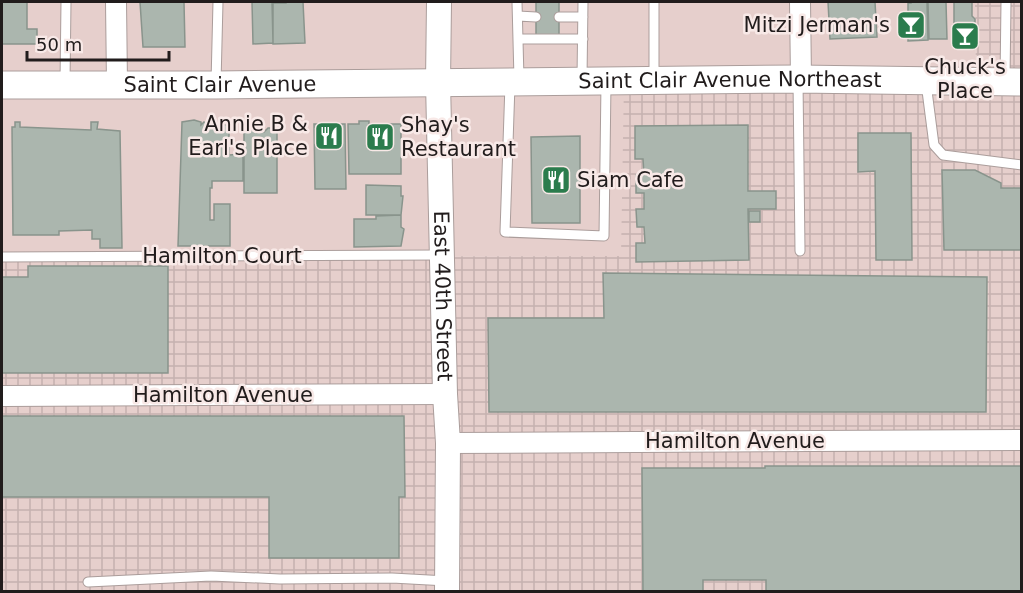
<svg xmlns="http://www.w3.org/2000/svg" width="1023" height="593" font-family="'DejaVu Sans',sans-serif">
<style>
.built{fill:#e6cfcc}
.industrial{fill:url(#industrial-grid)}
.building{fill:#abb6ae;stroke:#89948c;stroke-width:1.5}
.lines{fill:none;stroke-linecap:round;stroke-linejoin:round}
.service-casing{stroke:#ab9d9b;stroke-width:11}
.minor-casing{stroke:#ab9d9b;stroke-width:22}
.tertiary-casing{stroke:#ab9d9b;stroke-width:26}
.secondary-casing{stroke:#ab9d9b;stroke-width:29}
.service{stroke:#fff;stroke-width:9}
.minor{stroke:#fff;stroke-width:20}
.tertiary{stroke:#fff;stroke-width:24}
.secondary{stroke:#fff;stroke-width:27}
.labels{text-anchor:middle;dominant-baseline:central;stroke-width:5;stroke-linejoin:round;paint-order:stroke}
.poi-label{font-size:21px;fill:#211c1c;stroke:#f8e9e7;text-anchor:end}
.street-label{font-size:21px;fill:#211c1c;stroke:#f8e9e7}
</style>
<defs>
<pattern id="industrial-grid" width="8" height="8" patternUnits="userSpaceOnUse" patternTransform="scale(1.5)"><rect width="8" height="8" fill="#e6cfcc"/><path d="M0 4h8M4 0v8" fill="none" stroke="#c5b1af"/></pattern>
</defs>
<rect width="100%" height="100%" fill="#eadcda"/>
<path class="built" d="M2 2H975L976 82 621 256 2 257Z"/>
<path class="industrial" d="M975 2H1021V591H2V257L621 256 624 81H976Z"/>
<path class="building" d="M2 2H27V29H37V44H2Z
M140 2H184L185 47H143Z
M252 2H272L273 43 253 44Z
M286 2H303L305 43 273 44V3H286Z
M536 2H559V36H536Z
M828 2H875L877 37 830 39Z
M911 2H927L928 40 908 41V3H911Z
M928 2H946L947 39H929Z
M954 2H972V16L975 19V41H954Z
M194 120 201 122V125L204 122 208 125H229V155L243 154V181H212V188H210V220H214V204H230V246H178L182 122Z
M359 121H369V124H401V174H349L348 124H359Z
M15 122H20V127L91 130V122H98L97 129 120 131 122 248H100V239H92V230L59 231V235H13L12 127H15Z
M314 124H345L346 189H315Z
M748 125V191H776V209H748L749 260 636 262V243H645L644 227H637L636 209H644V193H636V175H644L643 159H635V126Z
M244 127H257V133L264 132 268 128H272L277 132V193H244Z
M858 133H911L912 260H876L875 171 858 172Z
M580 136V223H532L531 137Z
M942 170H975L1001 183V188H1022V250H944Z
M366 185 401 186V196H403L401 215H366Z
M749 211H760V222H749Z
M401 215V227L404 229 401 246 354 247V219H376V216Z
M28 266H168V373H2V277H28Z
M603 273 987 277 986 412H489L488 318H604Z
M2 416H404L405 497H399V558H269V497H2Z
M765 466H1022V592H766V580H703V592H643L642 468H765Z"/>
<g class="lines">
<g class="service-casing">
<path id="service" d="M517 2 519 79
M518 16 536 17
M559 17H583
M518 39H583
M582 78 583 2
M654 79V3
M1005 80 1006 2
M798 81 800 251
M65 82 66 2
M216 83 218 2
M926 83 934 145 943 155 1022 165
M510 84 505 232 604 236 606 83
M2 257 440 255
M88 582 211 576 280 579 392 578 447 581"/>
</g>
<g class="minor-casing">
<path id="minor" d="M116 2 117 84
M800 2 801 79
M2 396 445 394
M448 443 1022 440"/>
</g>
<g class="tertiary-casing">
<g id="tertiary">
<path id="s1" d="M439 2 438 82 445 394 448 443 447 592"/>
</g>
</g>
<g class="secondary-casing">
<g id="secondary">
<path id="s2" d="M2 85H216L798 79 1022 82"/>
</g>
</g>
<use href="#service" class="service"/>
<use href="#minor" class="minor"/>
<use href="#tertiary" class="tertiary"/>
<use href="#secondary" class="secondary"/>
</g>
<defs>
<g id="bar-square" transform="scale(1.5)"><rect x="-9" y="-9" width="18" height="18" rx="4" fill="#2b7c4d" stroke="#f8e9e7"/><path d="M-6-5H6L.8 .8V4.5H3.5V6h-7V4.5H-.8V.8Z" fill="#fff"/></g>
<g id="restaurant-square" transform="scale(1.5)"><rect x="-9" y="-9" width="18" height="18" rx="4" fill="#2b7c4d" stroke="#f8e9e7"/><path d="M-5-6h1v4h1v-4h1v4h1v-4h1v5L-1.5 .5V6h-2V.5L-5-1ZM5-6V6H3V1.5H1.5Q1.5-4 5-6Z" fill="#fff"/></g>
</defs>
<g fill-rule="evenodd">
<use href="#bar-square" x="911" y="25"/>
<use href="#bar-square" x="965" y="36"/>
<use href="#restaurant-square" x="329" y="136"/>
<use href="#restaurant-square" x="380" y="137"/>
<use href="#restaurant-square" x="556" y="180"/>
</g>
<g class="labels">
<g class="poi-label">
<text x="890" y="25">Mitzi Jerman's</text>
<text x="965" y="67" text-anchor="middle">Chuck's<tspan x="965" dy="24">Place</tspan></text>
<text x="308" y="124">Annie B &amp;<tspan x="308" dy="24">Earl's Place</tspan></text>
<text x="401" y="125" text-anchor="start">Shay's<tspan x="401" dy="24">Restaurant</tspan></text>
<text x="577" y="180" text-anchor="start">Siam Cafe</text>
</g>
<g class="street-label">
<text stroke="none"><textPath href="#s2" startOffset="728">Saint Clair Avenue Northeast</textPath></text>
<text stroke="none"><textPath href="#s2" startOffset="218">Saint Clair Avenue</textPath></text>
<text x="222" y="256">Hamilton Court</text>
<text stroke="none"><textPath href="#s1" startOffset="294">East 40th Street</textPath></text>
<text x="223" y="395">Hamilton Avenue</text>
<text x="735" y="441">Hamilton Avenue</text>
</g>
</g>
<rect width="1023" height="593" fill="none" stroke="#211c1c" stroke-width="6"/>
<path d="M27 51v9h142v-9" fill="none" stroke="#211c1c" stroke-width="3"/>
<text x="36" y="51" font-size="18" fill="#211c1c" stroke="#f8e9e7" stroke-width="4.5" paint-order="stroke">50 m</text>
</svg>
